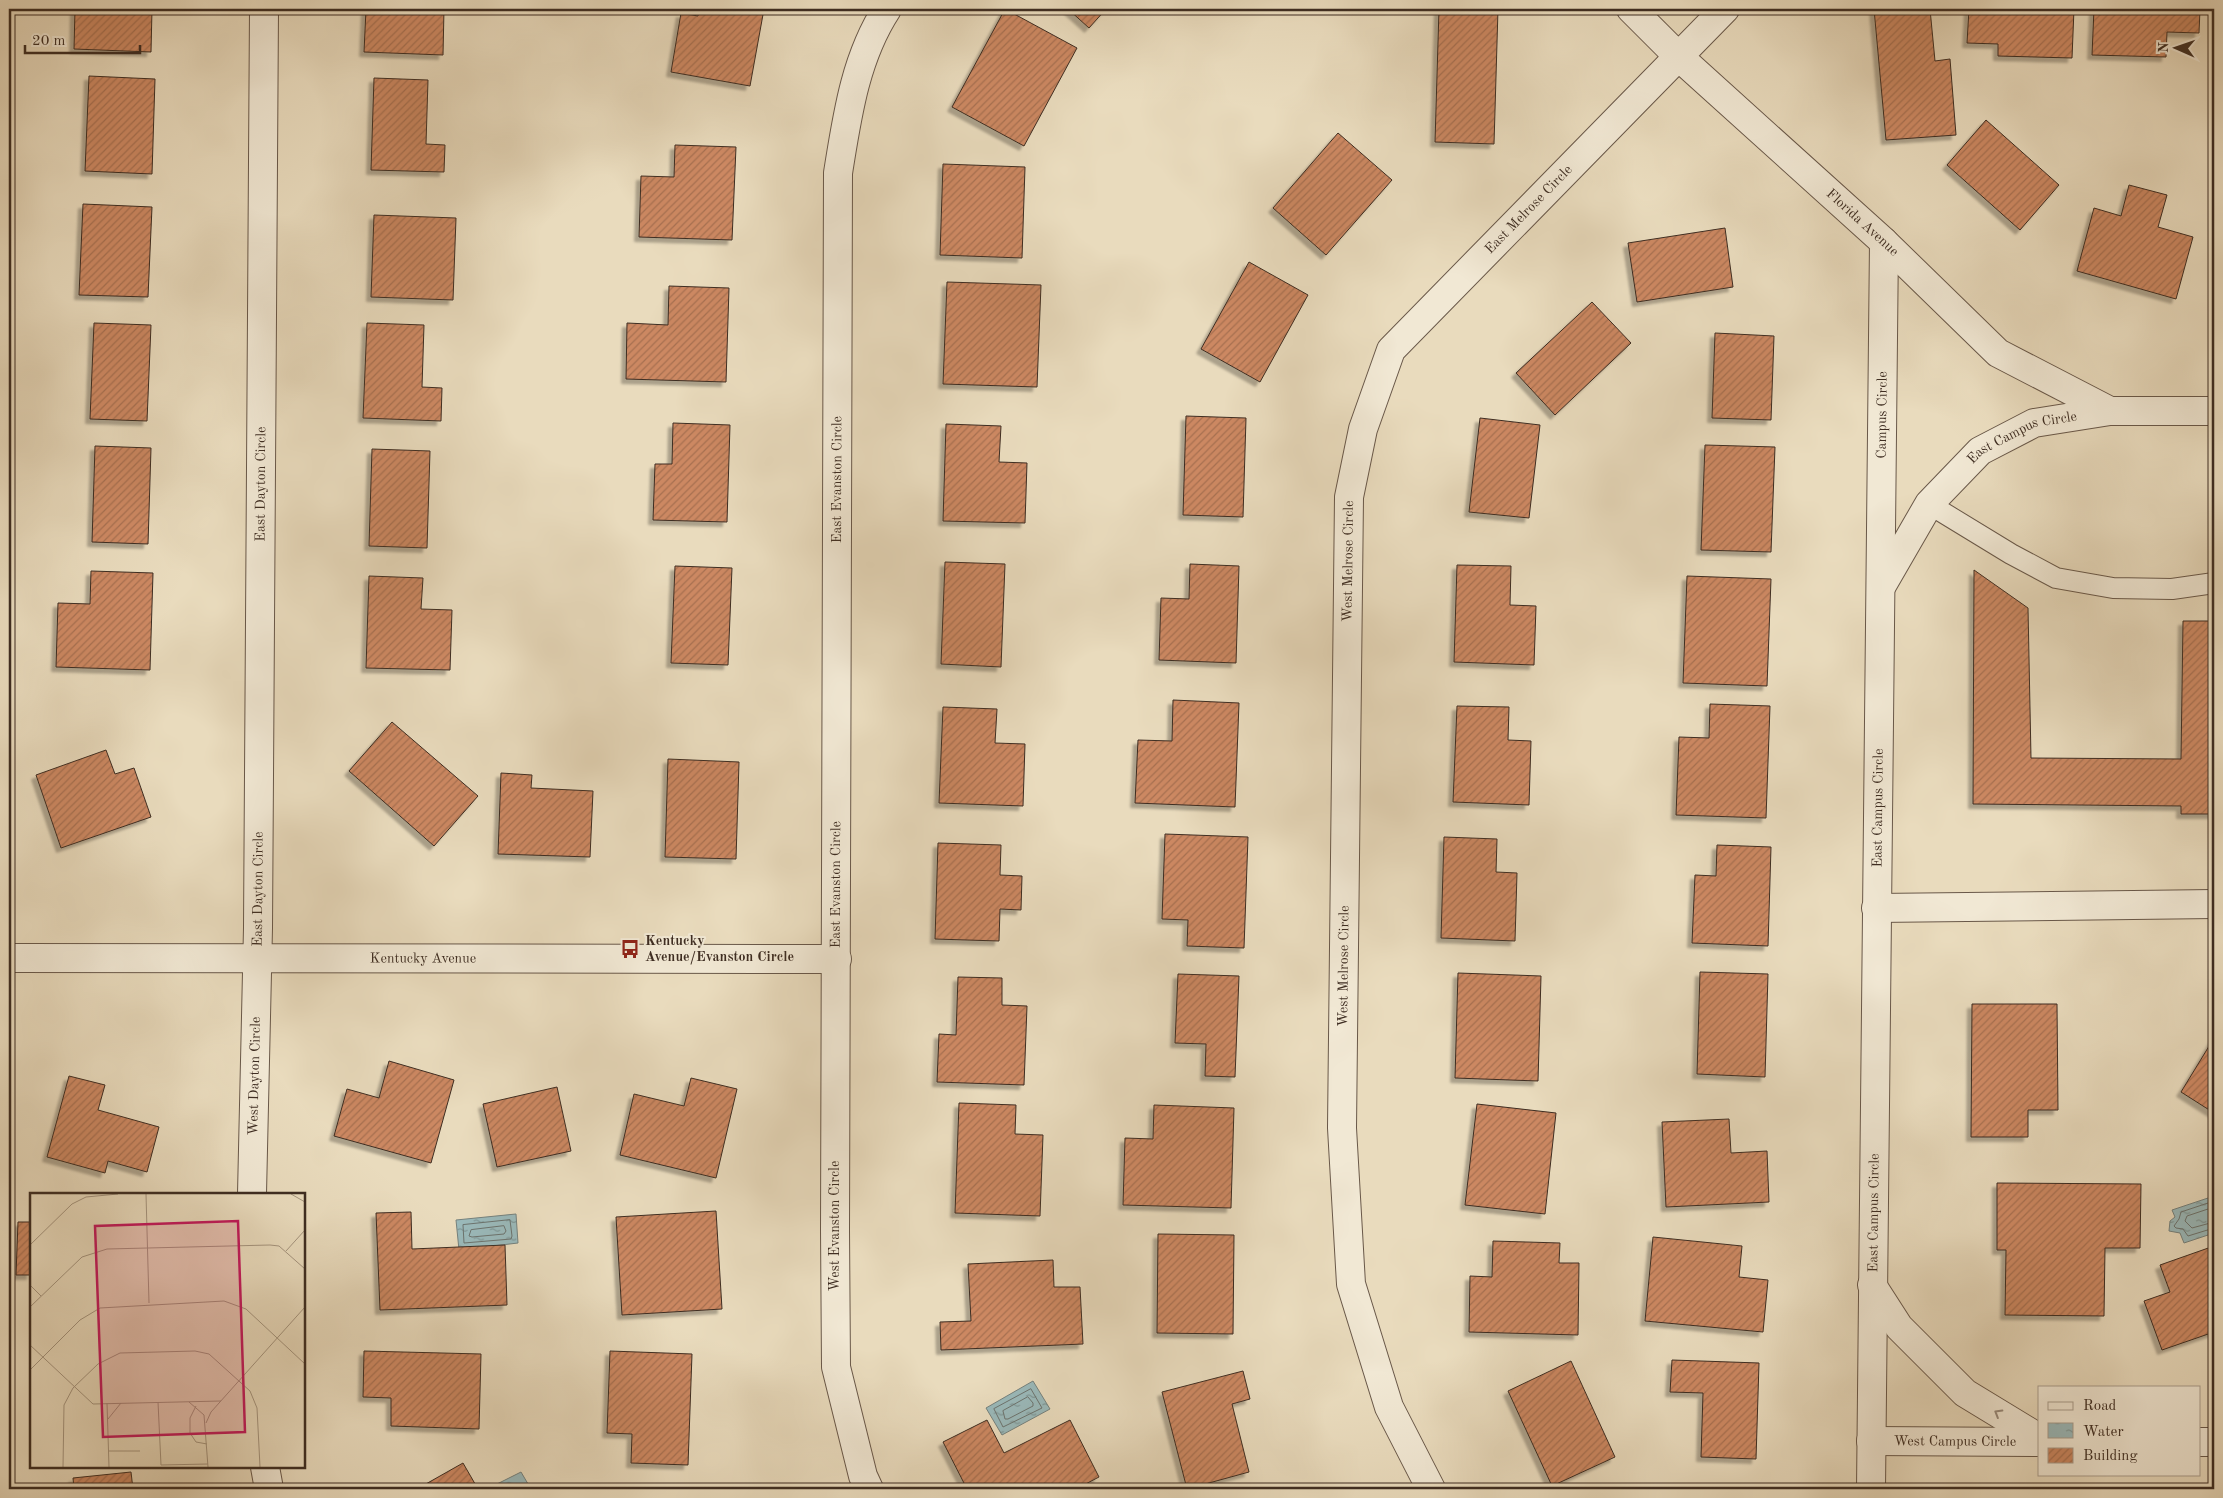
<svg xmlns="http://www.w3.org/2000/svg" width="2223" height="1498" font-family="'Old Standard TT',serif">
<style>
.water{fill:url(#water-ripples);stroke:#75817d}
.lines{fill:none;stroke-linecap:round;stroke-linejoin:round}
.shore{stroke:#6c736e;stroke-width:1}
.building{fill:url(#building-hatch);stroke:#3e2d22;filter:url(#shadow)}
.service-casing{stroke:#695849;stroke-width:22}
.minor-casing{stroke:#695849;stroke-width:30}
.service{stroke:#f1e8d4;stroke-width:20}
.minor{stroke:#f1e8d4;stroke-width:28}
.oneway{stroke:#988a7b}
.labels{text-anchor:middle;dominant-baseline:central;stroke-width:4;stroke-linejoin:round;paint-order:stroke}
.street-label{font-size:14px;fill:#3e2d22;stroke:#f1e8d4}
.poi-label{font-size:14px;font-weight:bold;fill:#3e2d22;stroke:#f1e8d4;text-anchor:start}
.inset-road{fill:none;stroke:#a5957f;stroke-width:1}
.view{fill:#c2185b;fill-opacity:0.15;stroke:#c2185b;stroke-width:2.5}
.inset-edge{fill:none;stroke:#3e2d22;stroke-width:2.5}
</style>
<defs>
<pattern id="water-ripples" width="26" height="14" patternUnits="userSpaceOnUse" patternTransform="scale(1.25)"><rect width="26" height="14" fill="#9ab9ba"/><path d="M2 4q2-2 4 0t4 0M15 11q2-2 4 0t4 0" fill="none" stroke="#7f9797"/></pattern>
<pattern id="building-hatch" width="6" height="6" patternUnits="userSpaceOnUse" patternTransform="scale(1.25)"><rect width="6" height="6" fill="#cc8862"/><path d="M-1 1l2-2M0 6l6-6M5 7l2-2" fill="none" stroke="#a77050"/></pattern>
<filter id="shadow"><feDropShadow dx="-4.5" dy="4.5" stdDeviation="1" flood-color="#0004"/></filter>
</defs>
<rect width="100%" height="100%" fill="#e9dbbd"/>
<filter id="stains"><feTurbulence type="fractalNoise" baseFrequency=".004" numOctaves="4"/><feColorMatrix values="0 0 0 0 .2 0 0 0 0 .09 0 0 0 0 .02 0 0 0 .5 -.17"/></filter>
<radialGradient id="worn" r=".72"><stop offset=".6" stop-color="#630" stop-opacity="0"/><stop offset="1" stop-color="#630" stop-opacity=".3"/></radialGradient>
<path class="water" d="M2214 1196V1233L2184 1243 2180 1233 2169 1231 2170 1221 2175 1217 2172 1210Z
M516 1214 518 1243 459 1250 456 1220Z
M1033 1381 1050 1409 1002 1435 986 1408Z
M521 1472 531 1489H494L493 1486Z"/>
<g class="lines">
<path class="shore" d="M2214 1201 2181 1212 2179 1219 2174 1226 2176 1228 2183 1229 2188 1236 2214 1228
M2214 1207 2187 1216 2185 1221 2192 1228 2214 1222
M510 1220 512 1236 511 1239 464 1243 463 1225Z
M504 1226 506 1231 504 1234 472 1237 469 1236 471 1230Z
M1031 1389 1042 1408 1003 1427 994 1409Z
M1028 1397 1033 1403V1406L1008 1419H1005L1003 1411Z"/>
</g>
<path class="building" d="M75 9H152L151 52 74 49Z
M366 9H444L443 55 364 52Z
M699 9H764L750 86 671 72 681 13 698 16Z
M1005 9 1077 48 1024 146 952 107Z
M1068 9H1106L1089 28Z
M1439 9H1498L1494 144 1435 142Z
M1874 9H1930L1935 61 1950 59 1956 135 1886 140Z
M1969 9H2074L2072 58 1998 56V44L1967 43Z
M2094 9H2200L2199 33 2167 32 2166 57 2092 55Z
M89 76 155 79 152 174 85 171Z
M374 78 428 80 426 144 445 145 444 172 371 170Z
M1986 120 2059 185 2020 230 1947 165Z
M1338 133 1392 180 1326 255 1273 208Z
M675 145 736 147 732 240 639 237 641 176 674 177Z
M943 164 1025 167 1022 258 940 255Z
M2129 185 2167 195 2158 227 2193 237 2176 299 2077 271 2094 208 2121 216Z
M83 204 152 207 148 297 79 295Z
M374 215 456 218 453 300 371 297Z
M1725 228 1733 287 1637 302 1628 243Z
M1249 262 1308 295 1260 382 1201 349Z
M947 282 1041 285 1037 387 943 384Z
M669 286 729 288 726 382 626 379 627 323 668 325Z
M1592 302 1631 343 1555 415 1516 373Z
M94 323 151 325 147 421 90 419Z
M367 323 424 325 422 387 442 388 441 421 363 418Z
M1715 333 1774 336 1771 420 1712 418Z
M1186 416 1246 418 1243 517 1183 515Z
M1480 418 1540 425 1529 518 1469 512Z
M673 423 730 425 727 522 653 520 655 464H672Z
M946 424 1001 426 999 462 1027 463 1025 523 943 521Z
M1705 445 1775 447 1771 552 1701 550Z
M95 446 151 448 148 544 92 542Z
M372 449 430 451 427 548 369 546Z
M945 562 1005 564 1001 667 941 664Z
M1190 564 1239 566 1236 663 1159 660 1161 598 1189 599Z
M1457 565 1511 566 1510 605 1536 606 1534 665 1454 662Z
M675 566 732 568 728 665 671 663Z
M1974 570 2028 608 2031 758 2181 759 2183 621H2214V814H2181V806L1973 804Z
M91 571 153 573 150 670 56 667 58 603 90 604Z
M369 576 423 578 421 609 452 610 450 670 366 668Z
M1687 576 1771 579 1767 686 1683 683Z
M1173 700 1239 703 1235 807 1135 803 1138 740 1172 741Z
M1710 704 1770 706 1766 818 1676 815 1679 737 1709 738Z
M1457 706 1509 707 1508 740 1531 741 1529 805 1453 802Z
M943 707 997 709 995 743 1025 744 1023 806 939 803Z
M392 722 478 796 434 846 349 771Z
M106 750 115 774 134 768 151 817 61 848 36 775Z
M668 759 739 762 736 859 665 857Z
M501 773 532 775 531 788 593 791 590 857 498 854Z
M1165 834 1248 837 1244 948 1187 946 1188 920 1162 919Z
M1444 837 1497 839 1496 872 1517 873 1515 941 1441 938Z
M938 843 1001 845 1000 875 1022 876 1021 910 1000 909 999 941 935 939Z
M1717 845 1771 847 1768 946 1692 943 1695 875 1716 876Z
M1700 972 1768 974 1765 1077 1697 1074Z
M1458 973 1541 976 1538 1081 1455 1078Z
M1178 974 1239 976 1235 1077 1205 1076 1206 1044 1175 1043Z
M958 977 1002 978V1005L1027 1006 1024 1085 937 1082 939 1034 956 1035Z
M1972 1004H2057L2058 1110H2028V1137H1971Z
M2214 1038V1113L2181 1092Z
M389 1061 454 1080 431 1163 334 1136 347 1089 379 1098Z
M69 1076 105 1085 98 1110 159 1127 147 1172 108 1161 105 1173 47 1157Z
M691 1078 737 1089 716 1178 620 1155 634 1094 684 1106Z
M557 1087 571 1151 497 1167 483 1104Z
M959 1103 1016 1105 1015 1134 1043 1135 1040 1216 955 1213Z
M1477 1104 1556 1113 1545 1214 1465 1205Z
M1154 1105 1234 1108 1231 1208 1123 1205 1125 1138 1153 1139Z
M1729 1119 1731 1153 1767 1151 1769 1202 1666 1207 1662 1122Z
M1997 1183 2141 1184 2140 1248H2105L2104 1316 2005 1315 2006 1250H1997Z
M716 1211 722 1309 622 1315 616 1217Z
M411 1212 412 1249 505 1245 507 1305 380 1310 376 1213Z
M18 1222H31V1275H16Z
M1158 1234 1234 1235 1233 1334 1157 1333Z
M1653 1237 1742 1246 1739 1277 1768 1280 1763 1332 1645 1321Z
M1493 1241 1560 1243 1559 1263H1579L1578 1335 1469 1332 1470 1276 1492 1277Z
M2214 1246V1332L2162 1350 2144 1301 2170 1292 2160 1265Z
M1053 1260 1054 1287H1080L1083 1344 941 1350 940 1322 971 1321 968 1264Z
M364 1351 481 1354 479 1429 391 1426V1398L363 1397Z
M610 1351 692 1354 688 1465 631 1463 632 1434 607 1433Z
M1672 1360 1759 1363 1756 1459 1701 1457 1703 1393 1670 1392Z
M1571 1361 1615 1457 1552 1486 1508 1391Z
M1243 1371 1250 1399 1232 1404 1249 1472 1187 1489 1162 1392Z
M987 1420 1004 1453 1070 1420 1099 1477 1076 1489H967L943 1442Z
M463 1463 478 1489H417Z
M131 1472 133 1489H74L73 1478Z"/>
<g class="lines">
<g class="service-casing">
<path id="service" d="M1929 504 2011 554 2056 578 2113 588 2172 589 2214 583"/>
</g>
<g class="minor-casing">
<g id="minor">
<path id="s1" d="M1631 9 1678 56 1884 242 1998 353 2110 411"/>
<path id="s2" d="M1881 587 1929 504 1980 451 2034 423 2110 411H2214"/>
<path d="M1876 908 2214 904"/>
<path id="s3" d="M9 958 837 959"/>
<path id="s4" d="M252 1194 258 928 264 9"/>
<path d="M1872 1285 1899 1327 1965 1393 2039 1438"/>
<path id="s5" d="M1871 1441 2039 1442"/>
<path d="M2199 1442H2214"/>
<path d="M265 1467 269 1489"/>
<path id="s6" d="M869 1489 863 1476 836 1367 835 1230 838 173C847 117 855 58 887 9"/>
<path id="s7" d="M1431 1489 1389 1407 1351 1284 1342 1128 1349 497 1363 429 1391 350 1725 9"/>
<path id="s8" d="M1871 1489 1884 242"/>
</g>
</g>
<use href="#service" class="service"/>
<use href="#minor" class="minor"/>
</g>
<defs><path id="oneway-chevron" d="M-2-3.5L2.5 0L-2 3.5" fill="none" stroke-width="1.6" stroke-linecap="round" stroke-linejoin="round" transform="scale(1.25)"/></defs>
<use class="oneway" href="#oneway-chevron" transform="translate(1998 1413) rotate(-149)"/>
<defs>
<g id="bus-bare" transform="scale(1.5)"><path d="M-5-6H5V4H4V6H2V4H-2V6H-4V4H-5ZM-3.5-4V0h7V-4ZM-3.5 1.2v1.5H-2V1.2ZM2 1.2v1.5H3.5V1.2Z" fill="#8f2418" stroke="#f1e8d4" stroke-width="2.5" paint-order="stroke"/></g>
</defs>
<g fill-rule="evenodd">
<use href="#bus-bare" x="630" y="949"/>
</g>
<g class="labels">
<g class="street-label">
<text stroke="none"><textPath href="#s7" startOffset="1358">East Melrose Circle</textPath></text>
<text stroke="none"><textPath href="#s1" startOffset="315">Florida Avenue</textPath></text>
<text stroke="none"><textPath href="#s8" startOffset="1074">Campus Circle</textPath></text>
<text stroke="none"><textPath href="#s2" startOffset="214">East Campus Circle</textPath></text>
<text stroke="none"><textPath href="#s6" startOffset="1014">East Evanston Circle</textPath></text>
<text stroke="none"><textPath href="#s4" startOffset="710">East Dayton Circle</textPath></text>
<text stroke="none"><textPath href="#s7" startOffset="944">West Melrose Circle</textPath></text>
<text stroke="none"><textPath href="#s8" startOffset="681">East Campus Circle</textPath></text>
<text stroke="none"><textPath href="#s6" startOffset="609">East Evanston Circle</textPath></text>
<text stroke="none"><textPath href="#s4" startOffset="305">East Dayton Circle</textPath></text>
<text stroke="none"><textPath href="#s3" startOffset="414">Kentucky Avenue</textPath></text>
<text stroke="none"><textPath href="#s7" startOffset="539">West Melrose Circle</textPath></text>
<text stroke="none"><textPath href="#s4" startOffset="118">West Dayton Circle</textPath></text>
<text stroke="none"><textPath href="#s8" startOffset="276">East Campus Circle</textPath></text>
<text transform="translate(835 1226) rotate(-90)">West Evanston Circle</text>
<text stroke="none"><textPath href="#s5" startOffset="84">West Campus Circle</textPath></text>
</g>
<g class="poi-label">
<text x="645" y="941">Kentucky<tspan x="645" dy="16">Avenue/Evanston Circle</tspan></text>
</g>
</g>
<g transform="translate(30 1193)">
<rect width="275" height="275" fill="#e9dbbd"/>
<path class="inset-road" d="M116 1 119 110M261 1 275 9M0 52 42 11 56 4 88 1M256 58 275 37M0 92 11 103M0 114 52 64 77 56 240 52 249 53 275 76M0 152 63 211 191 208M0 177 50 127 70 115 194 108 216 116 275 171M128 209 131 272 178 271M159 209 174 222 178 274M77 210 79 274M166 213 160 225V240L166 249 177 251M78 226 91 210M176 230 181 219 275 114M79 258H110M33 274 34 212 43 195 68 171 90 160 165 158 179 161 220 198 227 215 230 274"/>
<path class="view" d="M208 28 215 239 73 244 65 33Z"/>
<rect width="275" height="275" class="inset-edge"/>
</g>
<rect width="2223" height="1498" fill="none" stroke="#e9dbbd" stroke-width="30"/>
<rect x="10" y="10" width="2203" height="1478" fill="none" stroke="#3e2d22" stroke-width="2.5"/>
<rect x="15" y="15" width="2193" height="1468" fill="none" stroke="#3e2d22"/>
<rect x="2038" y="1386" width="162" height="90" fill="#f1e8d4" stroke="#a99d8d"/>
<rect x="2048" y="1402" width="25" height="8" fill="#f1e8d4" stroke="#a99d8d"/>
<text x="2083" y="1410" font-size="15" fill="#3e2d22">Road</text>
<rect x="2048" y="1423" width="25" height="15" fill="url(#water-ripples)" stroke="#a99d8d"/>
<text x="2083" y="1436" font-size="15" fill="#3e2d22">Water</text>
<rect x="2048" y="1448" width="25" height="15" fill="url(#building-hatch)" stroke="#a99d8d"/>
<text x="2083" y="1460" font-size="15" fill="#3e2d22">Building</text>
<g transform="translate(2176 48) rotate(272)" stroke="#f1e8d4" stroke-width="4" paint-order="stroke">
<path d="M0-4L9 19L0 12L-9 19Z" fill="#3e2d22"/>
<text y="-8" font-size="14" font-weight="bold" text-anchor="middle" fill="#3e2d22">N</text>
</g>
<path d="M25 45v8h115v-8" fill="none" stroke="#3e2d22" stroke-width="2.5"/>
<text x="32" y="45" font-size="15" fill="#3e2d22" stroke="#f1e8d4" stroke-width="4" paint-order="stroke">20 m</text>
<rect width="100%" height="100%" filter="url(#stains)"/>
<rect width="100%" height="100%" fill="url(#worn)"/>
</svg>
